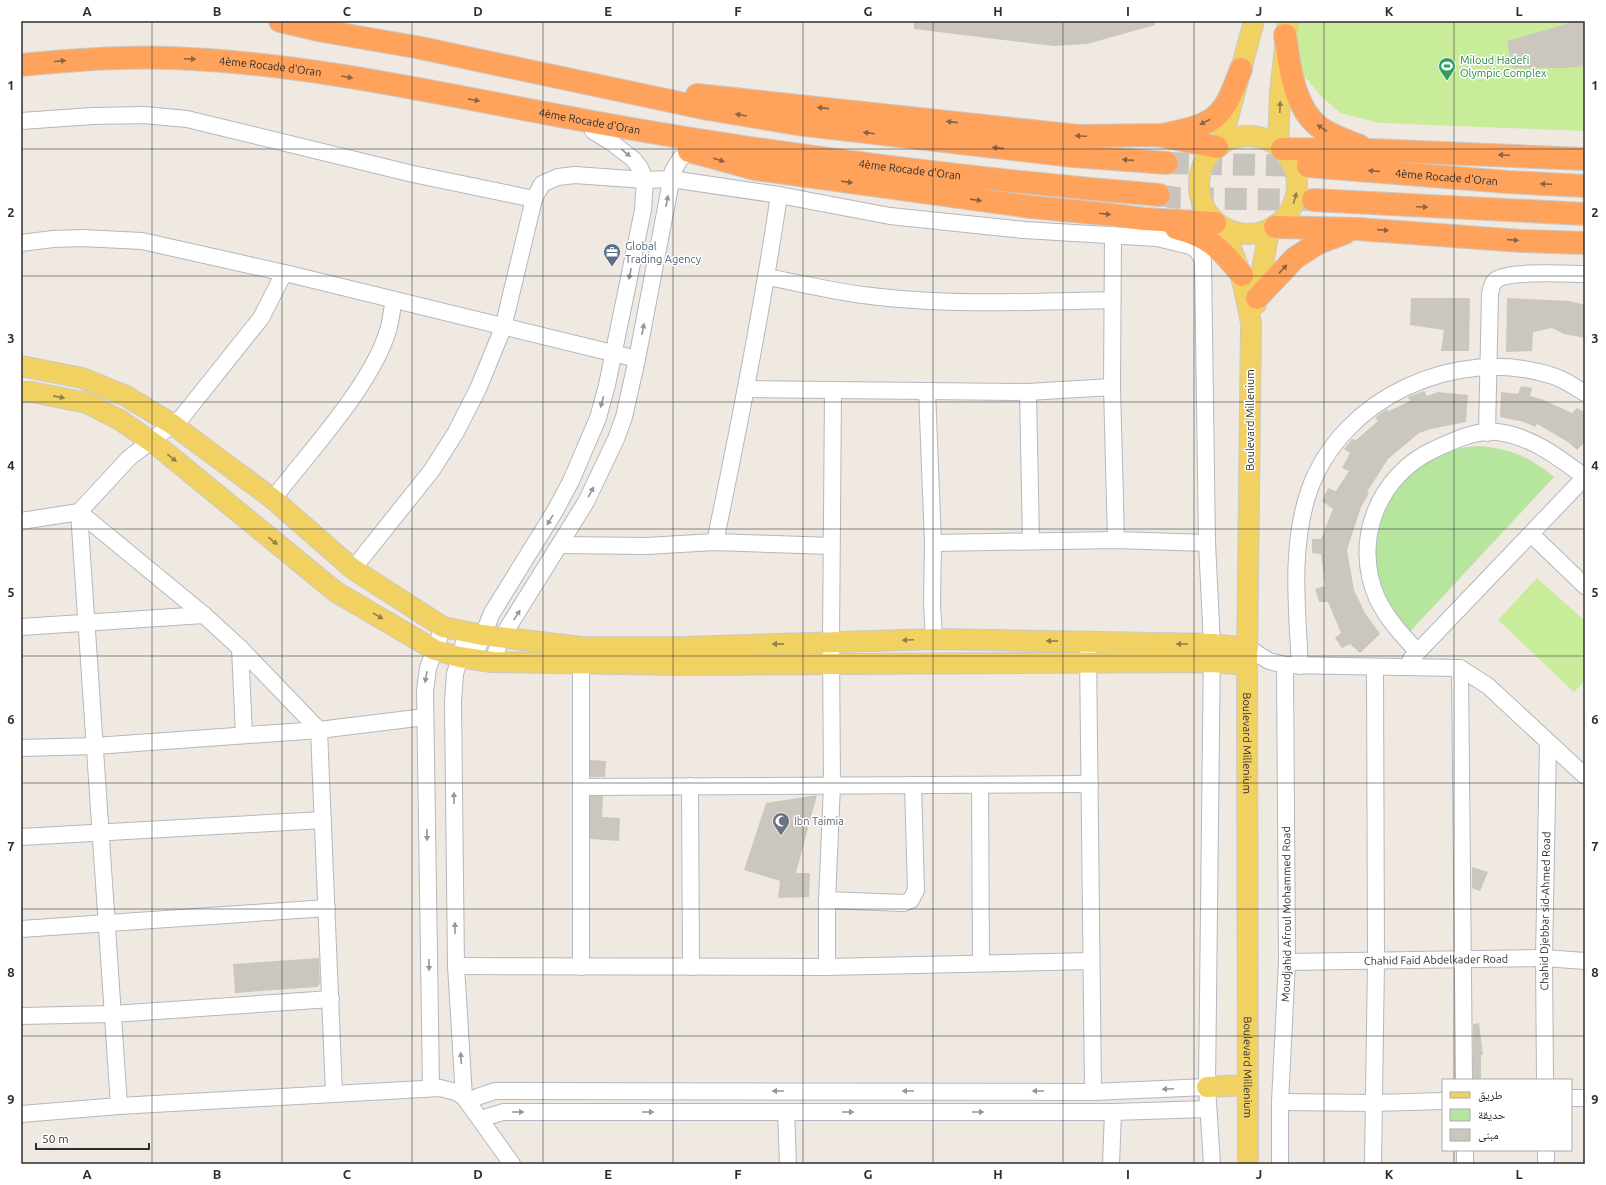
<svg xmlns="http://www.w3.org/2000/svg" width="1606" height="1185" font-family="Ubuntu,'Noto Naskh Arabic',sans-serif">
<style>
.green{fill:#b6e59e}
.pitch{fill:#c9ec9a}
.building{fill:#cbc7bf}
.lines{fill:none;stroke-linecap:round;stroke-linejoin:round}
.highway-tunnel{stroke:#c8c4bd;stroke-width:22;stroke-dasharray:22 11;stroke-linecap:butt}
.minor-casing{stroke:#b4b7c1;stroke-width:18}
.major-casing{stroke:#c9c9c9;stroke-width:22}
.highway-casing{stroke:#c9c9c9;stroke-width:24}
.minor{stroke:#fff;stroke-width:16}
.major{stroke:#f2d163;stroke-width:20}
.highway{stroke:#ffa35c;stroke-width:22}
.oneway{fill:#8c6343}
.oneway2{fill:#908048}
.oneway3{fill:#969696}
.grid{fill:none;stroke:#2e2e2e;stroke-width:1;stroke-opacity:0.55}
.labels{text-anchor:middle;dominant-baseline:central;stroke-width:3;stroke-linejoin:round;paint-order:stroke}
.leisure-label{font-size:11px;fill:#27864d;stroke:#fff;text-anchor:start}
.street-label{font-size:11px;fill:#2e2e2e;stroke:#fff}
.service-label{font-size:11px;fill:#4e5e75;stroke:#fff;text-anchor:start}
.worship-label{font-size:11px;fill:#5b616d;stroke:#fff;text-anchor:start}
.neatline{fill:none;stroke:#2e2e2e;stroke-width:1.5}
.grid-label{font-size:13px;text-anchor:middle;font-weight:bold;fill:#2e2e2e}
</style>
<rect width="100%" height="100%" fill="#efe9e1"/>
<path class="green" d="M1480 446C1511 449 1530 457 1554 477L1405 637 1374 575 1373 536 1391 492 1420 465 1440 454 1465 447Z"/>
<path class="pitch" d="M1298 21H1585V131L1380 123 1340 113 1319 94 1298 68 1295 34Z
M1537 578 1585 621V681L1574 692 1498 620Z"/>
<path class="building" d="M914 21H1155V25L1087 44 1054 46 914 29Z
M1577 21H1585V66L1566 68H1512L1507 41Z
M1411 298H1470L1469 351H1441L1444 330 1410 325Z
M1507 298 1570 301 1585 305V338L1564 334 1552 328 1533 332 1532 351 1506 352Z
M1521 386 1532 388 1530 396 1541 399 1572 413 1577 408 1585 412V442L1577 450 1568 442 1537 424 1535 427 1524 422 1500 417 1501 392 1518 394Z
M1424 391 1427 396 1438 392 1468 395 1466 422 1431 429 1419 433 1388 459 1367 492 1369 493 1361 507 1347 550 1354 590 1365 613 1380 634 1360 653 1350 644 1342 648 1335 638 1341 633 1328 602H1319L1315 589 1325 586 1321 554 1312 553V539H1321L1333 509 1322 501 1328 488 1336 491 1349 471 1342 468 1350 453 1344 449 1352 439 1356 440 1378 421 1375 418 1381 413 1387 409 1389 411 1410 401 1408 397Z
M590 760 606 761 605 777H590Z
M817 795 796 873H810L809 897 778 898 780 881 744 870 766 803Z
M590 796H603L602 817 620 818 619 841 590 839Z
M1472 867 1488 872 1480 891 1472 888Z
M319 958 320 984 317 987 235 993 233 964Z
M1479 1023 1483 1055H1481V1079H1473V1024Z"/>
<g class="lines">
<path class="highway-tunnel" d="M1167 163 1308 166
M1159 195 1177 198 1313 200"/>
<g class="minor-casing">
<g id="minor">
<path d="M21 121 93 116 144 115 187 119 413 174 534 199 542 184 558 177 575 175 645 180 671 179 779 195 890 216 1024 230 1157 238 1190 246 1196 249 1203 260 1207 543 1212 644 1207 1087 1212 1164"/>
<path d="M1113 235 1112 387 1116 540"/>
<path d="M21 243 53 239 82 238 142 241 289 274 637 359"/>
<path d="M767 277C799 283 831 291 863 295 945 306 1029 302 1111 300"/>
<path d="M746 389 1028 392 1112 387"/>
<path d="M927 391 933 543 932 603 934 639"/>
<path d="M1028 392 1031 541"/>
<path d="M1487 433 1490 294C1491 289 1492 283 1496 280 1509 270 1567 274 1585 274"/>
<path d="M273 499C309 452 374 383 389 327 391 318 392 309 394 300"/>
<path d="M79 512 204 615 240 648 319 730 334 1093"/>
<path d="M79 512 119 1106"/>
<path d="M21 521 79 512 129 458 182 417 261 318 284 273"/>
<path d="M1531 534 1585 586"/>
<path d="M715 542C739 427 762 312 779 195"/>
<path d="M933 543 1116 540 1207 543"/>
<path d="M561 545 646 546 715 542 831 546"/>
<path d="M353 569 432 470 456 432 478 389 503 328 534 199"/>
<path d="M21 627 204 615"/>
<path d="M240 648 244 735"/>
<path d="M1248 648 1269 661 1285 665 1460 668 1488 686 1585 776"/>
<path d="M1088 651 1093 1092"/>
<path d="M1417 651C1402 635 1387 619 1377 598 1352 541 1378 476 1433 450 1452 441 1475 430 1497 432 1531 436 1558 457 1585 477"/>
<path d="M581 653V967"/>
<path d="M473 659 492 613 555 511 571 481 598 418 607 385 643 210 645 180 640 168 633 159 611 142 593 131"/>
<path d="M1411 659 1585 477"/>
<path d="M492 662 502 637 586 502 616 439 624 417 637 359 673 171 680 159 690 151"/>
<path d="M1300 666C1297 608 1290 547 1309 491 1342 397 1456 346 1550 375 1563 378 1574 387 1585 393"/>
<path d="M1460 668 1464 1080"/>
<path d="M21 748 95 746 319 730 425 717"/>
<path d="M980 785 981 962"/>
<path d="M690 786 691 967"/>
<path d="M581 787 1090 784"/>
<path d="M21 837 323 820"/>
<path d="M827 900 904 903 911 900 916 890 913 785"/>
<path d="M21 929 327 908"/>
<path id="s1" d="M1287 962 1544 958 1585 961"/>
<path d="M456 966 827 967 1091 961"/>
<path d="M827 967V900L832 785 831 643 833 390"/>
<path d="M21 1016 113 1014 331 999"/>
<path id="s2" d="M1545 1080 1544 958 1548 742"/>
<path d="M431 1088 425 691 428 668 443 627"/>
<path d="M464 1097 456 966 453 702 455 674 467 632"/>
<path d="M1571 1098H1585"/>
<path d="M1280 1102 1375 1103 1443 1101"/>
<path d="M470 1103 477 1097 495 1091 1093 1092 1207 1087"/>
<path d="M786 1112 788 1164"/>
<path d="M21 1114 119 1106 440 1088 456 1092 464 1097 512 1164"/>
<path d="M481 1119 503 1112H1113L1208 1109"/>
<path d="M1465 1150V1164"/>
<path d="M1546 1150V1164"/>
<path d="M1111 1164 1113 1112"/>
<path id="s3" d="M1280 1164V1102L1287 962 1285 665"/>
<path d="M1373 1164 1376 961 1375 667"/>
</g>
</g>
<g class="major-casing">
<g id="major">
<circle cx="1248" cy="185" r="49"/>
<path d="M1221 144 1254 21"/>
<path d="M1278 146 1280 92 1288 21"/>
<path id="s4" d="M1222 228C1238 259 1245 289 1251 323L1247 665 1248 1164"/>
<path d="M1256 304 1269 230"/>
<path d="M21 366 82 378 126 396 172 424 273 499 353 569 443 627 482 635 581 647H685L934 639 1212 644 1248 648"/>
<path d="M21 392H32L87 403 120 420 159 447 336 592 435 650 459 657 492 662 683 665 1211 662 1247 665"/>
<path d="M1207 1087 1247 1085"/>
</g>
</g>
<g class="highway-casing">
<g id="highway">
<path d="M280 21 323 31 416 47 708 109 797 124 1073 156 1167 163"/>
<path d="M1285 35C1290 66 1293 105 1318 126 1330 136 1346 140 1360 146"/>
<path id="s5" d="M21 65C71 60 121 56 171 58 313 63 453 97 593 122 780 156 969 179 1159 195"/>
<path d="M697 95 1079 136 1157 135 1217 147"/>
<path d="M1166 134C1217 124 1223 118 1241 69"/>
<path d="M1282 149 1370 150 1585 159"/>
<path d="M689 151 755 169 1031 207 1105 214 1144 219 1215 223"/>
<path id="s6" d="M1308 166 1507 182 1585 186"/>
<path d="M1313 200 1585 214"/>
<path d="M1275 227 1357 229 1521 241 1585 243"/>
<path d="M1176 228C1209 236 1221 249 1242 275"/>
<path d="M1257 298 1295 258 1318 243 1345 233"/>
</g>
</g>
<use href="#minor" class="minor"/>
<use href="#major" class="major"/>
<use href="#highway" class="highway"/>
</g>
<defs><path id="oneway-solid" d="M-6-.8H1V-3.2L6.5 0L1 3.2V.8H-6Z"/></defs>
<g class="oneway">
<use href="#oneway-solid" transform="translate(190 59) rotate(3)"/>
<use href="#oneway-solid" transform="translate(60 61) rotate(-5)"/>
<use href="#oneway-solid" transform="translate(347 77) rotate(10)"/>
<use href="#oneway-solid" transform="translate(474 100) rotate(11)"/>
<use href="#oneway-solid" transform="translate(823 108) rotate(-174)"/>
<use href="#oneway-solid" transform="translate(741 115) rotate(-170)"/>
<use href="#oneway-solid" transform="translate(952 122) rotate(-174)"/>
<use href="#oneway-solid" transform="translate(1205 122) rotate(153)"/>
<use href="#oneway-solid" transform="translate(1322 128) rotate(-146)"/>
<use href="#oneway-solid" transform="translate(869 133) rotate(-173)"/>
<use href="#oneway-solid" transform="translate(1081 136) rotate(-178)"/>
<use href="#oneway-solid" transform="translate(998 148) rotate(-174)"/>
<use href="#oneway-solid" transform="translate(1504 155) rotate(-178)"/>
<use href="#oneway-solid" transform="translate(719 160) rotate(17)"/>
<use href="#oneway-solid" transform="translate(1128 160) rotate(-176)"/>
<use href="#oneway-solid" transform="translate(1374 171) rotate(-175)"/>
<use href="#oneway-solid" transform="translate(847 182) rotate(8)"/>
<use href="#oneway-solid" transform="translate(1546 184) rotate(-177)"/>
<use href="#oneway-solid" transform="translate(976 200) rotate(8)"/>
<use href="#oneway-solid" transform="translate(1422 207) rotate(3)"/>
<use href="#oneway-solid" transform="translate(1105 214) rotate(7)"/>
<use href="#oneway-solid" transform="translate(1383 230) rotate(4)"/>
<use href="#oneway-solid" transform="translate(1513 240) rotate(4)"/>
<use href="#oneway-solid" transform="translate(1283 269) rotate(-47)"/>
</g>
<g class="oneway2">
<use href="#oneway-solid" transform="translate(1280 107) rotate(-88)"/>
<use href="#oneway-solid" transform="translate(1295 198) rotate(-75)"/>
<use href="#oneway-solid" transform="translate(59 397) rotate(11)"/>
<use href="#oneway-solid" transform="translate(172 458) rotate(39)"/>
<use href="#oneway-solid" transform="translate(273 541) rotate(39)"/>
<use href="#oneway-solid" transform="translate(378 616) rotate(31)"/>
<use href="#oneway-solid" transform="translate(908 640) rotate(178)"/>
<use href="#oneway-solid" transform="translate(1052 641) rotate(-179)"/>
<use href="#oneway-solid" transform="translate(778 644) rotate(179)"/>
<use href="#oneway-solid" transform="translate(1182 644) rotate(-179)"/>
</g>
<g class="oneway3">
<use href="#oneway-solid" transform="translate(626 153) rotate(39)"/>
<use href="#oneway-solid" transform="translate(667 201) rotate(-79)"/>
<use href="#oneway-solid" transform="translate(630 274) rotate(102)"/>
<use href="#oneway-solid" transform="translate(643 329) rotate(-79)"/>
<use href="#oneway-solid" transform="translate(602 402) rotate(105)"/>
<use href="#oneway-solid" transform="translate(591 492) rotate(-62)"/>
<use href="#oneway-solid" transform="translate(550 520) rotate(121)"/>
<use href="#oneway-solid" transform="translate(517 615) rotate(-58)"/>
<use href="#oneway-solid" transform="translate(426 677) rotate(100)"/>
<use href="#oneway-solid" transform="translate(454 798) rotate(-91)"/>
<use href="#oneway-solid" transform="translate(427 835) rotate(89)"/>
<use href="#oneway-solid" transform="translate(455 928) rotate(-91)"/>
<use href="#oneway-solid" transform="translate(429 965) rotate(89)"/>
<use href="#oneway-solid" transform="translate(461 1058) rotate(-94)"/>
<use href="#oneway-solid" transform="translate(1168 1089) rotate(178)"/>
<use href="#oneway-solid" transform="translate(778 1091) rotate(180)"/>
<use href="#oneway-solid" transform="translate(908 1091) rotate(-180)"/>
<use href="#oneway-solid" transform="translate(1038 1091) rotate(-180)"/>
<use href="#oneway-solid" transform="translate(518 1112)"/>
<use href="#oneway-solid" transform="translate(648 1112)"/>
<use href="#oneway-solid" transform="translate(848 1112)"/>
<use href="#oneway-solid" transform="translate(978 1112)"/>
</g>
<path class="grid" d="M152 21V1164M282 21V1164M412 21V1164M543 21V1164M673 21V1164M803 21V1164M933 21V1164M1063 21V1164M1194 21V1164M1324 21V1164M1454 21V1080M21 149H1585M21 276H1585M21 402H1585M21 529H1585M21 656H1585M21 783H1585M21 909H1585M21 1036H1585M1454 1150V1164"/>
<defs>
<g id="stadium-pin" transform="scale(0.9)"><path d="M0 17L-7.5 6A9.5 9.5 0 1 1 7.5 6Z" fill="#2e9e5b" stroke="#fff"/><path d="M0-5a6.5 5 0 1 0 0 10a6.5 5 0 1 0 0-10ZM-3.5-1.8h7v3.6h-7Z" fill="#fff"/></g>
<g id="office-pin" transform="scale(0.9)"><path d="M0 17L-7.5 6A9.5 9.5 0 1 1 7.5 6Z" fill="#5c6f8a" stroke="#fff"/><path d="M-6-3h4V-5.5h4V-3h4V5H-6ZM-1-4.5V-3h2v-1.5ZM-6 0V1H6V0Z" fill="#fff"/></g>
<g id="mosque-pin" transform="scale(0.9)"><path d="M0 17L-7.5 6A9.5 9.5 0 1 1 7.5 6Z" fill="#6b7280" stroke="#fff"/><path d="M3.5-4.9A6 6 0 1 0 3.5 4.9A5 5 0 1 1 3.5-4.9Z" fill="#fff"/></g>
</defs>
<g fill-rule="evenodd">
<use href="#stadium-pin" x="1447" y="66"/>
<use href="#office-pin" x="612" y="252"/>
<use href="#mosque-pin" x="781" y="821"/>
</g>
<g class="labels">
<g class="leisure-label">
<text x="1460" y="60">Miloud Hadefi<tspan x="1460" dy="13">Olympic Complex</tspan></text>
</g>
<g class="street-label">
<text stroke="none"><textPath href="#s5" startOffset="250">4ème Rocade d'Oran</textPath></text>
<text stroke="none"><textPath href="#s5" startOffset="574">4ème Rocade d'Oran</textPath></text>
<text stroke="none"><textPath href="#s5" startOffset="898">4ème Rocade d'Oran</textPath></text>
<text stroke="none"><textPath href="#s6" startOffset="139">4ème Rocade d'Oran</textPath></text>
<text transform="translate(1250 420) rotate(-90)">Boulevard Millenium</text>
<text stroke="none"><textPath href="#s4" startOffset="520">Boulevard Millenium</textPath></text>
<text stroke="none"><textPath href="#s2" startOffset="169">Chahid Djebbar sid-Ahmed Road</textPath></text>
<text stroke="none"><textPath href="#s3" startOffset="250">Moudjahid Afroul Mohammed Road</textPath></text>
<text stroke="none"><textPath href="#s1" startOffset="149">Chahid Faid Abdelkader Road</textPath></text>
<text stroke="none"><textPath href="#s4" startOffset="844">Boulevard Millenium</textPath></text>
</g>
<g class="service-label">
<text x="625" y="246">Global<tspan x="625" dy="13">Trading Agency</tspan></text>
</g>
<g class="worship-label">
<text x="794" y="821">Ibn Taimia</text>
</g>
</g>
<rect width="1606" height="1185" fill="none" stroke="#ffffff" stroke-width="44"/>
<rect x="1442" y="1079" width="130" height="72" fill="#ffffff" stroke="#ababab"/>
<rect x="1450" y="1092" width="20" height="6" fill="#f2d163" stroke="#ababab"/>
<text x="1478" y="1099" font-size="12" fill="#2e2e2e">طريق</text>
<rect x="1450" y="1109" width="20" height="12" fill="#b6e59e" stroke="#ababab"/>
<text x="1478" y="1119" font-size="12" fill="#2e2e2e">حديقة</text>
<rect x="1450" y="1129" width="20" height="12" fill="#cbc7bf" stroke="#ababab"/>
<text x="1478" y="1139" font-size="12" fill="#2e2e2e">مبنى</text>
<path d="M36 1143v6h113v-6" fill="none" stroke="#2e2e2e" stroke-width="2"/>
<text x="42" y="1143" font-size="12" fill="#2e2e2e" stroke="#ffffff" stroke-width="3" paint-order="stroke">50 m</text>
<rect x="22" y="22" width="1562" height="1141" class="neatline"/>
<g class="grid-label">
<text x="87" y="16">A</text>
<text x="217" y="16">B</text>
<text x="347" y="16">C</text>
<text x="478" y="16">D</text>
<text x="608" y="16">E</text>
<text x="738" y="16">F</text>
<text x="868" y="16">G</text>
<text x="998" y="16">H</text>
<text x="1128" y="16">I</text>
<text x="1259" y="16">J</text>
<text x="1389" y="16">K</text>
<text x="1519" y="16">L</text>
<text x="11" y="90">1</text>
<text x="1595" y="90">1</text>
<text x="11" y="217">2</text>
<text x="1595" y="217">2</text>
<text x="11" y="343">3</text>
<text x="1595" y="343">3</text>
<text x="11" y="470">4</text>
<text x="1595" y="470">4</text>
<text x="11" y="597">5</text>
<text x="1595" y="597">5</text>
<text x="11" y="724">6</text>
<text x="1595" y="724">6</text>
<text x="11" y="851">7</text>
<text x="1595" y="851">7</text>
<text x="11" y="977">8</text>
<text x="1595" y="977">8</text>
<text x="11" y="1104">9</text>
<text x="1595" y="1104">9</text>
<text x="87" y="1179">A</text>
<text x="217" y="1179">B</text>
<text x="347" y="1179">C</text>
<text x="478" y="1179">D</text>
<text x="608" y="1179">E</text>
<text x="738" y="1179">F</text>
<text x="868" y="1179">G</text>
<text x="998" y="1179">H</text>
<text x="1128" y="1179">I</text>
<text x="1259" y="1179">J</text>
<text x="1389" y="1179">K</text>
<text x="1519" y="1179">L</text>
</g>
</svg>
